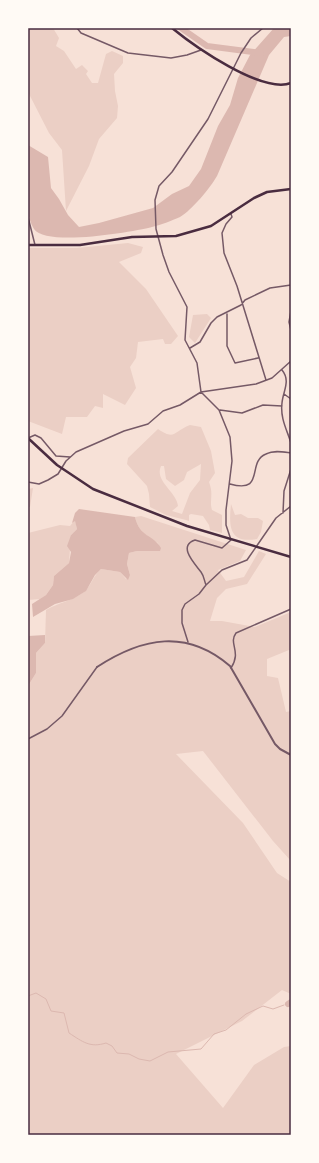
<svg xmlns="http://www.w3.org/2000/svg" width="319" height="1163" font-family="Poppins,sans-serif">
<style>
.green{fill:#ebcfc5;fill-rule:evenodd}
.water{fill:#dcb8b0}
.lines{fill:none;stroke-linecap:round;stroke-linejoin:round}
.stream{stroke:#dcb8b0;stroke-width:1}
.river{stroke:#dcb8b0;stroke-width:6}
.minor{stroke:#755966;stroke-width:1.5}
.tertiary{stroke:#755966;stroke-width:2}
.secondary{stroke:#4a2c40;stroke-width:2.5}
.trunk{stroke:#4a2c40;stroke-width:2.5}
.neatline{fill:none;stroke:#4a2c40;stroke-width:1.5}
</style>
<rect width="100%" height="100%" fill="#f7e1d7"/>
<path class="green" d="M28 28H53L59 38 56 46 64 51 76 69 82 65 88 71 86 74 92 83H98L106 54 112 51 123 56V63L114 74 115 91 118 106 117 118 99 139 89 166 66 211 62 150 49 133 28 92Z
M128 243 143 247 141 253 119 262 146 289 178 336 171 344H165L163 339 138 342 136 358 130 367 136 388 125 405 103 394V408L95 406 87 417H66L62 434 28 421V248H77Z
M207 314 211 318 195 343 189 337 193 315Z
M190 425 201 427 211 451 215 473 209 482C214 495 209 500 212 510L222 515V533L210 530 209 525 203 516 191 514 189 515V521L186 520 166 515 150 507 149 494 147 486 127 464 128 458 158 429C175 441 174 431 190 425ZM201 464 200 480 190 493 182 514 172 511 178 506C177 492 154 481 161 466H164L166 479 175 486 184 480 187 472Z
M33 488 30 507H28V489Z
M231 504 235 515 241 514 248 518H258L263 521 261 532 257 539C228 544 229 525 231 504Z
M141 516 246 550 240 561 218 570 226 581 244 577 259 551 266 554 247 584 226 589 217 598 210 621H222L255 627 291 612V650H289L267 659V676L278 678 286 712 291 711V861L273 841 203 751 176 754 243 823 277 873 291 882V994L282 990 242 1021 176 1054 223 1108 254 1065 284 1047 291 1046V1135H28V686L36 673V653L45 643 46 610C58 603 72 601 84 592 91 586 93 576 101 569L120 572 126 579 130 575 127 564 129 553 137 551H160L158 543C147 537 138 531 135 517Z
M75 520 77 529 71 535 69 563 54 576 53 585 46 595 40 599 28 600V533L60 525 70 526Z"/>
<path class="water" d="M274 28H291V36L284 37 269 55 217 176C210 188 192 210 180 217 173 220 161 225 152 227 132 232 46 247 34 229 22 210 28 167 28 145L48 157 51 188 59 199 68 215 79 227 99 223 153 208 172 194 189 186 201 169 218 126 230 105 238 78 250 55Z
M79 509 135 517C140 538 153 534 161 548L160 551H137L129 553 127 564 130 575 128 580 120 572 101 569 95 575 86 591 73 599 55 604 33 617 32 604 46 595 53 585 54 576 69 563 71 552 67 546 71 535 77 529 75 521 72 523 75 513Z
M45 635V643L36 653V673L28 686V636Z"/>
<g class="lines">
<path class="stream" d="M28 996 36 993 46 999 51 1011 64 1013 69 1033C83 1042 90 1048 106 1043L112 1046 117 1053 129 1054 139 1059 150 1061 168 1052 201 1049 214 1034 226 1030 246 1014 263 1006 273 1009 284 1005"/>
<path class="river" d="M181 28 207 46 261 53
M288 1004 291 1002"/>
<path class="minor" d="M77 28 81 33 128 53 171 58 187 55 201 50
M231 214 232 217 226 224 222 233 224 253 237 286 266 380
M28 217 35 245
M291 311 289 322 291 330
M227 314V346L235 363 258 358
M190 348 200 342 211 323 217 317 241 305 245 300 270 288 291 285
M282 370C291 381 283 391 282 403 280 418 287 430 291 443
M284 394 291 399
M220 410 242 413 263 405 282 406
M28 438 35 435 41 438 56 456 70 457
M28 482 39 484 48 480 58 474 66 461 76 452 124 431 148 424 163 411 180 405 201 392 256 384 272 378 291 361
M230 484C266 494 246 462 266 454 274 450 283 452 291 453
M283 513 284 491 291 469
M206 585C204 580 204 576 201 572 195 564 177 546 195 540L222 548 231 540 226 525V510L232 461 230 437 219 410 201 392 197 363 185 340 187 307 169 272 163 255 156 229 155 200 159 186 172 172 208 119 241 53 251 38 263 28
M188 642 182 623V610L185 604 199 594 206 585 222 570 247 560 276 518 291 506
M231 668C242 651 228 644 236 633L291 609
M28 739 47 729 62 716 97 667"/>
<path class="tertiary" d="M97 667C143 637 187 629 230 666L275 744 280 749 291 755"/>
<path class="secondary" d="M172 28C194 46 262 94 291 83
M28 245H80L132 237 176 236 211 226 254 198 267 192 291 189"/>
<path class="trunk" d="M29 439 57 465 93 489 187 526 291 557"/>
</g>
<rect width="319" height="1163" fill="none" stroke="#fffaf5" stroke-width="58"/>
<rect x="29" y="29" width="261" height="1105" class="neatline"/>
</svg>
